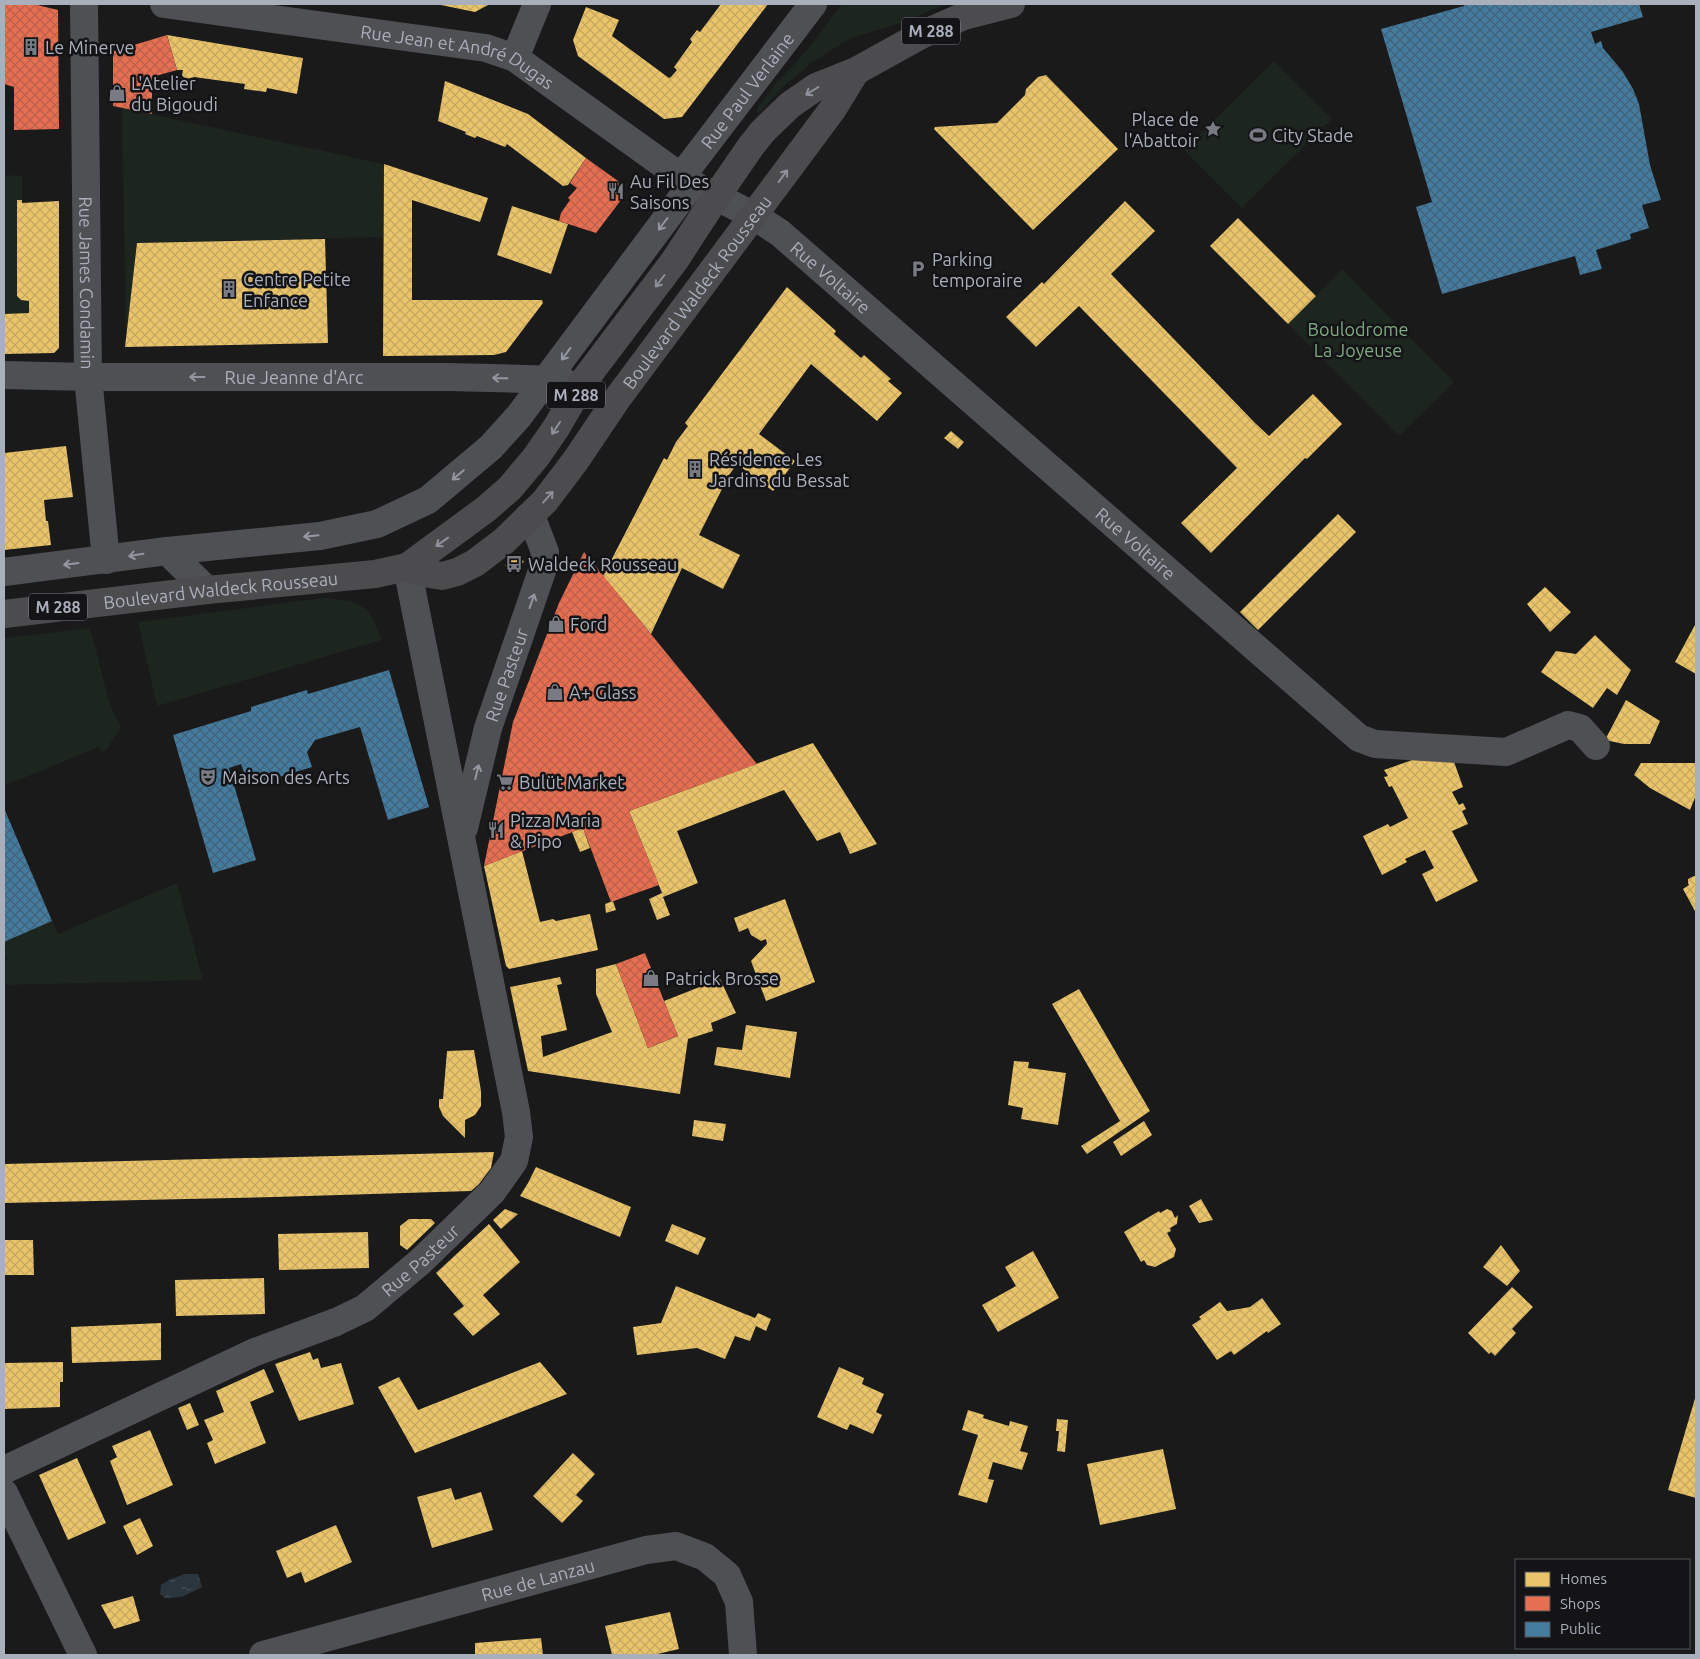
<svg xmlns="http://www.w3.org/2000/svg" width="1700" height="1659" font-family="Ubuntu,sans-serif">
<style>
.park{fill:#1d251f}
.water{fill:url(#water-ripples)}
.homes{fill:url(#homes-cross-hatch)}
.shops{fill:url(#shops-cross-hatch)}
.public{fill:url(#public-cross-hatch)}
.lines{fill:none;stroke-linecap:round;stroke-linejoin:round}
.minor{stroke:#4e5054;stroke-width:28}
.primary{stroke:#4c4c4f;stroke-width:28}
.oneway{stroke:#8e919b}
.oneway2{stroke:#9397a2}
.labels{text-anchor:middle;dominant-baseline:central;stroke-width:5;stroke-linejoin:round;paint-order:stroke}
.shield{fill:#141417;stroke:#7d808a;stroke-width:1}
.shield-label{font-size:16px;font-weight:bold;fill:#aaafbc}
.poi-label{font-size:18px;fill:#aaafbc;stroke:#141417;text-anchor:start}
.street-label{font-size:18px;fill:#aaafbc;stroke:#141417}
.park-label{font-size:18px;fill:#80a983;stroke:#141417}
</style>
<defs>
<pattern id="water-ripples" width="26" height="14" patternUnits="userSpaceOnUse" patternTransform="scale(1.25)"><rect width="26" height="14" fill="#2b353e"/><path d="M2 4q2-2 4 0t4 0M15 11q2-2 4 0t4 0" fill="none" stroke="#475058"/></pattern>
<pattern id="homes-cross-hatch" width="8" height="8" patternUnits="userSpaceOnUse" patternTransform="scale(1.25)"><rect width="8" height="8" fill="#e9c46a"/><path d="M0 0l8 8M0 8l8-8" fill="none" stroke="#c5a760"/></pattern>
<pattern id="shops-cross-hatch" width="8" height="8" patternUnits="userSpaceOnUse" patternTransform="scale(1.25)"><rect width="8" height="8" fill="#e76f51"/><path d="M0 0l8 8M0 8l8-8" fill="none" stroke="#ba604b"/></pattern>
<pattern id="public-cross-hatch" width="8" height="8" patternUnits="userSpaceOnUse" patternTransform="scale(1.25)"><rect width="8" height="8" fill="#457b9d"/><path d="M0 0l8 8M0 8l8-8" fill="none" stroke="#3f627a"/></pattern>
</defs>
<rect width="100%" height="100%" fill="#1a1a1b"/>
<path class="park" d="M842 4H947L903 22 849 39 813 62 785 85 758 114 756 110 777 82 802 56Z
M1274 61 1332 119 1242 208 1184 150Z
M122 108 384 164 383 237 137 243 126 335Z
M4 175 22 176V200H17V296L21 300 28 301 29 313 4 314Z
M1342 269 1454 382 1399 436 1288 324Z
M323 598C361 601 369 603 382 640L157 706 138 622Z
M90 628 111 708 121 727 106 750 102 752 99 747 4 786V638Z
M177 883 203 980 4 985V961L7 959 4 952V942L52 921 58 934Z"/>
<path class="water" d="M185 1574H198L202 1587 182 1597 165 1598 160 1594 161 1585 169 1580Z"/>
<path class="homes" d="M436 4H490L475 12Z
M721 4H768L682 117 664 119 578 56 573 40 586 7 619 20 612 36 669 78 671 77 677 70 674 67 692 42 690 39 697 30 700 32Z
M167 35 303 58 297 94 267 88 266 92 244 89 245 84 194 77 192 79 184 78 182 75 183 70H177Z
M1046 75 1118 149 1033 230 934 129 935 127 997 123 1025 95 1026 89 1038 77Z
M445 81 528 114 586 158 568 185 563 186 507 144 505 147 477 136 475 138 465 134 466 132 438 121Z
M384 164 488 198 480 222 412 200V300H542L543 303 506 352 494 355 383 356Z
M17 200H22V203L59 201V348L54 353 4 354V314L29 313V301L21 300 17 296Z
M1125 201 1155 231 1111 274 1255 423 1269 436 1313 394 1342 424 1307 459 1305 458 1211 553 1181 523 1237 468 1079 306 1036 347 1006 317 1042 282 1044 284Z
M512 206 568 224 551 274 497 255Z
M1238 218 1316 296 1288 324 1210 246Z
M325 239 328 343 125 347 137 243Z
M787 287 836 331 834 334 861 358 864 355 891 379 888 381 902 393 877 421 811 364 759 434 795 461 773 491 737 464 729 475 699 535 740 555 723 589 682 568 651 634 603 576 664 458 667 460 676 442 688 426 685 423Z
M951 431 964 442 958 449 944 438Z
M66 446 73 497 44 500 46 521H48L51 545 4 550V453Z
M1338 514 1356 532 1258 630 1240 612Z
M518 555 524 562 510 572 505 565Z
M1545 587 1571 612 1550 632 1527 604Z
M1696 623V674L1675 662Z
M1595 635 1631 670 1617 695 1607 688 1593 708 1541 672 1556 651 1576 654Z
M1626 700 1660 721 1650 744H1624L1605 740Z
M813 743 877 844 850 854 840 832 817 841 784 790 677 831 698 883 663 897 670 915 657 920 649 899 662 893 629 811Z
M1415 759H1453L1463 787 1452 792 1459 805 1463 803 1466 809 1462 811 1468 824 1452 831 1478 881 1436 902 1422 874 1434 868 1425 850 1405 859 1407 862 1382 875 1363 836 1388 824 1390 827 1408 818 1392 786 1389 787 1384 777 1388 776 1384 770Z
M1641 763H1696V795L1690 810 1650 788 1634 775Z
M583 828 590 848 580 852 572 832Z
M522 851 540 922 553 919 556 921 590 914 598 950 509 969 506 966 484 866Z
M1694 876H1696V913L1683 889 1689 885 1688 883V879Z
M785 899 815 982 766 1001 751 961 767 944 766 939 761 941 751 935 748 928 739 932 734 918Z
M613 901 616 910 606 913 605 904Z
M616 964 648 1048 678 1036 664 1001 720 979 736 1013 711 1023 713 1031 688 1039 680 1094 528 1071 510 987 560 977 562 984 557 985 567 1030 541 1036 543 1057 612 1032 596 994V969Z
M1079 989 1150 1111 1087 1154 1081 1146 1120 1121 1052 1004Z
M746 1025 797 1032 790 1078 714 1065 717 1047 742 1050Z
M474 1050 481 1091V1106L475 1115 465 1120V1138L443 1116 439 1107V1099H443L447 1051Z
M1014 1061 1029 1062 1028 1068 1066 1073 1058 1125 1021 1119 1023 1108 1008 1105Z
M694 1120 726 1124 723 1141 692 1136Z
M1144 1121 1152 1135 1121 1156 1113 1142Z
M494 1152 491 1168 479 1184 471 1191 274 1197 4 1203V1164Z
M536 1167 631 1207 620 1237 520 1196 528 1183Z
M1201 1199 1213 1220 1199 1223 1189 1206Z
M505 1209 518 1214 501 1229 493 1220Z
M1167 1209 1172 1211 1175 1218 1178 1215 1177 1224 1170 1228 1171 1231 1167 1233 1176 1249 1174 1257 1155 1267 1147 1265 1144 1260 1141 1262 1124 1232 1159 1211 1160 1213Z
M409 1219H431L435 1223 407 1250 400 1245V1226Z
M489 1224 520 1262 483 1295 500 1314 473 1336 453 1314 464 1306 436 1273Z
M672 1224 706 1238 698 1255 665 1241Z
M368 1232 369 1268 279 1270 278 1234Z
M4 1240H33L34 1275H4Z
M1501 1245 1520 1271 1507 1286 1483 1267Z
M1033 1251 1059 1298 998 1332 982 1305 1016 1286 1005 1267Z
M264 1278 265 1314 176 1316 175 1280Z
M676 1286 755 1318 758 1313 771 1319 766 1331 756 1326 750 1341 735 1336 725 1359 697 1348 637 1355 633 1327 661 1323Z
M1512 1287 1533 1307 1512 1329 1516 1333 1495 1356 1491 1352 1489 1354 1468 1333Z
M1262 1298 1281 1324 1268 1333 1267 1331 1234 1355 1231 1351 1217 1360 1192 1325 1201 1319 1199 1317 1220 1302 1227 1311 1250 1307Z
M161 1323V1360L72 1363 71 1327Z
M310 1352 313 1360 318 1358 321 1368 341 1363 354 1404 299 1421 275 1364Z
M63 1362V1382H60V1407L4 1409V1363Z
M540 1362 567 1394 415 1453 378 1387 399 1377 418 1410Z
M839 1367 864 1378 862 1384 884 1394 876 1412 882 1415 873 1434 850 1424 847 1430 817 1417Z
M264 1369 274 1392 250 1402 266 1443 215 1464 207 1443 213 1440 204 1420 224 1412 216 1391Z
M1696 1395V1498L1668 1490Z
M190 1403 199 1425 187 1430 178 1408Z
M968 1410 984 1415 983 1418 1009 1426 1010 1421 1028 1426 1020 1451 1028 1453 1022 1470 993 1462 988 1479 994 1480 987 1503 958 1495 978 1435 962 1430Z
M1057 1419 1068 1420 1065 1452 1057 1451 1059 1431H1056Z
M150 1430 173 1485 127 1505 110 1461 117 1457 112 1446Z
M1163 1449 1176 1509 1100 1525 1087 1464Z
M573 1453 595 1474 576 1495 583 1501 562 1523 533 1496Z
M77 1458 106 1523 68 1540 39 1475Z
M451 1488 455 1500 481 1492 493 1530 432 1548 417 1497Z
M140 1518 153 1546 137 1555 123 1526Z
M336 1525 352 1562 305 1583 301 1572 287 1578 276 1551Z
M133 1596 140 1621 114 1629 101 1605Z
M670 1612 679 1649 653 1655H612L605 1626Z
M541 1638 543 1655H475V1643Z"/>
<path class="shops" d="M4 4H33L58 10 59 129 14 130V87L4 84Z
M167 35 177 70 152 77V114L113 106V54L114 51Z
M586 158 618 181 621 200 596 233 559 221 561 213 570 200 568 198 577 188 570 183Z
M584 552 757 764 629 811 659 885 611 902 583 828 484 866 513 722 559 603Z
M645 953 678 1036 648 1048 616 964Z"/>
<path class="public" d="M1464 4H1639L1643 17 1591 32 1595 44 1601 41 1603 48 1623 72 1633 89 1639 104 1650 165 1661 200 1642 205 1649 228 1630 234 1631 239 1596 250 1602 269 1580 275 1575 256 1442 294 1416 207 1432 202 1381 29 1464 6Z
M389 670 429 807 388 820 360 727 315 740 307 752 312 767 249 786 241 764 229 768 256 860 213 873 173 735 251 711V707L307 690 308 694Z
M4 808 52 921 4 942Z"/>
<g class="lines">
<g class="minor">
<path id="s1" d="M84 4 88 377 106 560"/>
<path id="s2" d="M164 4 486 48 515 58 681 177 692 184 754 216 780 233 1359 738 1375 744 1506 752 1568 725 1580 728 1596 746"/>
<path d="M515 58 537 4"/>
<path id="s3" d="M681 177 813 4"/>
<path id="s4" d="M4 375 88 377H449L562 380"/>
<path d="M167 551 207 590"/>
<path d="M4 572 167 551 320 536 377 524 428 500 491 447 519 416 692 184"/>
<path id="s5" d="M464 828 488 728 543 568 545 552 535 526 528 517"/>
<path id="s6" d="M4 1470 255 1352 336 1322 365 1308 421 1261 492 1192 514 1161 519 1137 516 1112 407 567"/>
<path d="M4 1493 83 1655"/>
<path id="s7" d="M263 1655 646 1550 676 1546 705 1557 727 1575 739 1602 743 1655"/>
</g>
<g class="primary">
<path id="s8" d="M407 567 424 573 442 576 457 572 475 563 504 541 545 501 576 460 617 399 832 110 856 71"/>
<path id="s9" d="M4 614 207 590 375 574 407 567 486 509 510 488 536 457 556 428 583 382 675 260 716 197 751 146 763 131 790 105 816 87 856 71 923 34 964 16 1011 4"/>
</g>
</g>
<defs><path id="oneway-shaft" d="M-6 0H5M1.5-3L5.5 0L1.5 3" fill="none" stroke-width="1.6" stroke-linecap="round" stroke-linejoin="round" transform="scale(1.25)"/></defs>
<g class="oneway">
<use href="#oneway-shaft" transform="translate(812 91) rotate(148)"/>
<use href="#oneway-shaft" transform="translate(783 176) rotate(-54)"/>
<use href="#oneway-shaft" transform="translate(660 281) rotate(127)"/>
<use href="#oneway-shaft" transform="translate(556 428) rotate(123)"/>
<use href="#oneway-shaft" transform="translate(548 497) rotate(-48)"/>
<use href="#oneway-shaft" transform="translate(442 542) rotate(144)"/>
</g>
<g class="oneway2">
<use href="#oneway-shaft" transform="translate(663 224) rotate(127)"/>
<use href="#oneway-shaft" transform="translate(566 354) rotate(126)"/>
<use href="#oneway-shaft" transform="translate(197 377) rotate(180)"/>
<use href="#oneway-shaft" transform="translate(500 378) rotate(-179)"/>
<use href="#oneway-shaft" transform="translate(458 475) rotate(140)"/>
<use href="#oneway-shaft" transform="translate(311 536) rotate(174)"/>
<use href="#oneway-shaft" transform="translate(136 555) rotate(171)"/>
<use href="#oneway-shaft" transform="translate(71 564) rotate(173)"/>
<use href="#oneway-shaft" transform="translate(532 601) rotate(-71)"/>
<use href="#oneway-shaft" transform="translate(477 772) rotate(-76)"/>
</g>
<defs>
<g id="building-bare" transform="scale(1.35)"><path d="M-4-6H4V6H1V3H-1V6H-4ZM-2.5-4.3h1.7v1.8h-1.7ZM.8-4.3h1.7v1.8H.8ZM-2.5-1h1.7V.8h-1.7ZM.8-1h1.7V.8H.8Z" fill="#787b84" stroke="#141417" stroke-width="2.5" paint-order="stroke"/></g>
<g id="shop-bare" transform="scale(1.35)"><path d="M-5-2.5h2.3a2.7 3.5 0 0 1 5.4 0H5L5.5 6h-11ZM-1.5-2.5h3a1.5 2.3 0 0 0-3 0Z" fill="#787b84" stroke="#141417" stroke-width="2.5" paint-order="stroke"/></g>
<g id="sight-bare" transform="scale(1.35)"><path d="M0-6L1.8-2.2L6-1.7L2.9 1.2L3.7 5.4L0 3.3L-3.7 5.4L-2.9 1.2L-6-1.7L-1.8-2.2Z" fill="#787b84" stroke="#141417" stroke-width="2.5" paint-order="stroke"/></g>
<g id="stadium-bare" transform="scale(1.35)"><path d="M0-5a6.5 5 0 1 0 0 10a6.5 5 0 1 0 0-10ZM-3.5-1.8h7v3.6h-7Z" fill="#787b84" stroke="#141417" stroke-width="2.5" paint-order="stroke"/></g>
<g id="restaurant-bare" transform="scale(1.35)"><path d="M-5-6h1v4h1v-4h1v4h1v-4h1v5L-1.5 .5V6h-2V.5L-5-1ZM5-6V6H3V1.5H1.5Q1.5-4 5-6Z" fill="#787b84" stroke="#141417" stroke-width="2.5" paint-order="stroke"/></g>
<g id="parking-bare" transform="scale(1.35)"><path d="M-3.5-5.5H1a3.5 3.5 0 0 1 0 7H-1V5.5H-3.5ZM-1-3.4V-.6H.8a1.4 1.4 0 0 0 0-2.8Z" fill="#787b84" stroke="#141417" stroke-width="2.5" paint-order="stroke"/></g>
<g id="bus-bare" transform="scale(1.35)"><path d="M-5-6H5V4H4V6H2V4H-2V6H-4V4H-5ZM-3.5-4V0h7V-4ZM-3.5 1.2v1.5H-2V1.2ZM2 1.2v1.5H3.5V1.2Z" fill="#787b84" stroke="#141417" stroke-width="2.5" paint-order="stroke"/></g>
<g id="theatre-bare" transform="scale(1.35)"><path d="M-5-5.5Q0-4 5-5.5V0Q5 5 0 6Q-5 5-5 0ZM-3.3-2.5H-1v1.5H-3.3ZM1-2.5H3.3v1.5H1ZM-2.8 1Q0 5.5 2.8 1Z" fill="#787b84" stroke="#141417" stroke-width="2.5" paint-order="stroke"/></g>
<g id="supermarket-bare" transform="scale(1.35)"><path d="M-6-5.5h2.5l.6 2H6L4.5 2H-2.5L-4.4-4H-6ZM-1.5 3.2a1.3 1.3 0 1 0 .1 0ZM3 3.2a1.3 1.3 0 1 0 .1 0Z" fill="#787b84" stroke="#141417" stroke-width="2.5" paint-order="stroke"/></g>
</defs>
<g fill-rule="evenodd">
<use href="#building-bare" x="31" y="47"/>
<use href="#shop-bare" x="117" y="93"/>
<use href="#sight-bare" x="1213" y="129"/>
<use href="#stadium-bare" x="1258" y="135"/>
<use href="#restaurant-bare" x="616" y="191"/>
<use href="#parking-bare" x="918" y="269"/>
<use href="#building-bare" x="229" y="289"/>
<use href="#building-bare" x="695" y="469"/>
<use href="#bus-bare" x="514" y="564"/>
<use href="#shop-bare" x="556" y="624"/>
<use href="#shop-bare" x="555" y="692"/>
<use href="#theatre-bare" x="208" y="777"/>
<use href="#supermarket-bare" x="505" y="782"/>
<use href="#restaurant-bare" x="496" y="830"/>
<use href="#shop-bare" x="651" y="978"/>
</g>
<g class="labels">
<g class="shield">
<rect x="902" y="17.5" width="58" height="27" rx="4"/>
<rect x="547" y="381.5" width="58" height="27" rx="4"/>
<rect x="29" y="593.5" width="58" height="27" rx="4"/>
</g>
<g class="shield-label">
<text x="931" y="31">M 288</text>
<text x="576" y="395">M 288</text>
<text x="58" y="607">M 288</text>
</g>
<g class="poi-label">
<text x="45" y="47">Le Minerve</text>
<text x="131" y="83">L'Atelier<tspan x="131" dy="21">du Bigoudi</tspan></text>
<text x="1199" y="119" text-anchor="end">Place de<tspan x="1199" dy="21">l'Abattoir</tspan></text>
<text x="1272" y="135">City Stade</text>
<text x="630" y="181">Au Fil Des<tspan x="630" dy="21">Saisons</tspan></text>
<text x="932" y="259">Parking<tspan x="932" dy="21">temporaire</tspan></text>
<text x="243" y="279">Centre Petite<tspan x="243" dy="21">Enfance</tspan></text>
<text x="709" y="459">Résidence Les<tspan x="709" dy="21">Jardins du Bessat</tspan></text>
<text x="528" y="564">Waldeck Rousseau</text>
<text x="570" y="624">Ford</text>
<text x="569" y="692">A+ Glass</text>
<text x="222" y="777">Maison des Arts</text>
<text x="519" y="782">Bulüt Market</text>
<text x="510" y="820">Pizza Maria<tspan x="510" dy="21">&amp; Pipo</tspan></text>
<text x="665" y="978">Patrick Brosse</text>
</g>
<g class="street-label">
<text stroke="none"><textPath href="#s2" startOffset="300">Rue Jean et André Dugas</textPath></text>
<text stroke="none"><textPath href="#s3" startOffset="109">Rue Paul Verlaine</textPath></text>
<text stroke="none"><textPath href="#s2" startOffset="741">Rue Voltaire</textPath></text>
<text stroke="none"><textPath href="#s1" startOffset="279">Rue James Condamin</textPath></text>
<text stroke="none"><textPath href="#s8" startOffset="424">Boulevard Waldeck Rousseau</textPath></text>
<text stroke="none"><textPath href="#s4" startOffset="290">Rue Jeanne d'Arc</textPath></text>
<text stroke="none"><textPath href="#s2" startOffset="1146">Rue Voltaire</textPath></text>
<text stroke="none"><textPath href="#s9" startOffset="218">Boulevard Waldeck Rousseau</textPath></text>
<text stroke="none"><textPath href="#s5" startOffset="159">Rue Pasteur</textPath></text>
<text stroke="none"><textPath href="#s6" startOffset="469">Rue Pasteur</textPath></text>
<text stroke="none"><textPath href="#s7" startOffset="285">Rue de Lanzau</textPath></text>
</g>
<g class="park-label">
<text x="1358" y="329">Boulodrome<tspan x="1358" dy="21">La Joyeuse</tspan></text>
</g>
</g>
<rect width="1700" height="1659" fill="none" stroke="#aaafbc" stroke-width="10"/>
<rect x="1515" y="1559" width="175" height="90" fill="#141417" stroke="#505259"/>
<rect x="1525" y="1572" width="25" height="15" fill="#e9c46a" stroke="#505259"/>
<text x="1560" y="1584" font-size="15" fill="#aaafbc">Homes</text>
<rect x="1525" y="1596" width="25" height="15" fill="#e76f51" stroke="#505259"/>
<text x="1560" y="1609" font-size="15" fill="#aaafbc">Shops</text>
<rect x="1525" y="1622" width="25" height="15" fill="#457b9d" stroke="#505259"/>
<text x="1560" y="1634" font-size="15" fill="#aaafbc">Public</text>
</svg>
